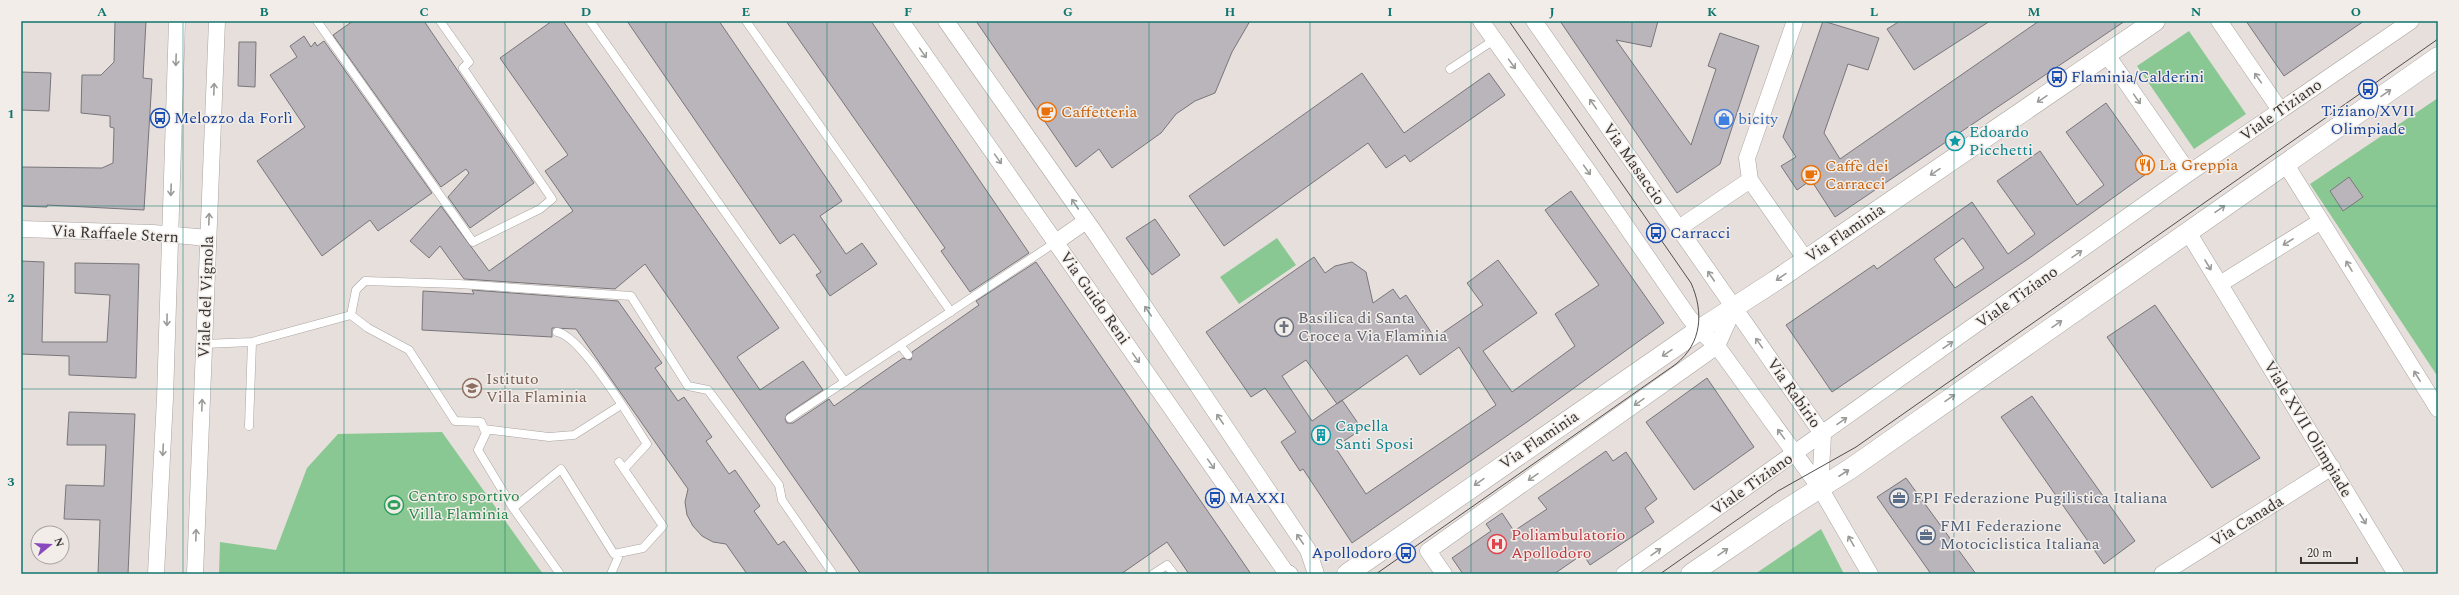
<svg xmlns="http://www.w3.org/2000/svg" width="2459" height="595" font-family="Spectral,serif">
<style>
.green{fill:#8ac893;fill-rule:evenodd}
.building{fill:#b9b5ba;stroke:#79767b;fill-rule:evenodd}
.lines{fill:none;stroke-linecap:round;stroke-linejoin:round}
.service-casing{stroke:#aaa4a0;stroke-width:9}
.minor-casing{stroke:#aaa4a0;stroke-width:17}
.tertiary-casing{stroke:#aaa4a0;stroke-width:21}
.service{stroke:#fff;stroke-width:8}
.minor{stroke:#fff;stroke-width:16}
.tertiary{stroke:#fff;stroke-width:20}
.tram{stroke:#514e4c;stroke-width:1}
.oneway{stroke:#9a9a98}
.grid{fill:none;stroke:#0f766e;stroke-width:1;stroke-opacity:0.55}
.labels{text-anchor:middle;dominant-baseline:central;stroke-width:3;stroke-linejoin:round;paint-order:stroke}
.transit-label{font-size:16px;fill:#164399;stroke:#f3ede9;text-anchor:start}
.street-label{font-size:16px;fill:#363432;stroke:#f3ede9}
.food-label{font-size:16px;fill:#c56008;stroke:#f3ede9;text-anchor:start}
.shop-label{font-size:16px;fill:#366cbe;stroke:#f3ede9;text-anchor:start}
.culture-label{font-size:16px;fill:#0d838f;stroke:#f3ede9;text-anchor:start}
.worship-label{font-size:16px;fill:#5b616d;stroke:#f3ede9;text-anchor:start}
.education-label{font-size:16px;fill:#785e54;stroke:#f3ede9;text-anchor:start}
.leisure-label{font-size:16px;fill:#27864d;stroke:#f3ede9;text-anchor:start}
.service-label{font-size:16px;fill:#4e5e75;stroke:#f3ede9;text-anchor:start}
.health-label{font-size:16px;fill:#be3a42;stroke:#f3ede9;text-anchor:start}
.neatline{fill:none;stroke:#0f766e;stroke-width:1.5}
.grid-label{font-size:13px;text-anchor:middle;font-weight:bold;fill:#0f766e}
</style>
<rect width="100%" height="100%" fill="#e6dfdc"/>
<path class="green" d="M2189 31 2246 114 2194 149 2137 66Z
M2438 98V377L2310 184ZM2349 178 2343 210 2330 191Z
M1277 238 1296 265 1239 304 1220 277Z
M442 432 543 574H219L220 542 276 550 307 468 338 434Z
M1821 529 1844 574H1755Z"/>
<path class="building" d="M115 21H146L143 78 152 79 144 210 47 205V207L21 206V167L102 168 113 163 114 128 110 127V116L81 113 82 75H101L114 62Z
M353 21H424L534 183 470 228 448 197 469 173 466 169 441 187 333 35Z
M552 21H563L779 328 737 357 760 390 803 361 823 390 787 414 785 419 787 423H793L829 399 834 406 903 358 911 360 912 352 979 305 976 301 1036 262 1251 574H1189L1167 542 1121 574H861L645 264 615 289 464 279 440 246 429 258 410 241 441 206 489 271 573 211 545 171 568 155 500 58Z
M627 21H719L842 201 820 216 846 254 862 243 877 264 830 296 816 275 821 272 794 234 780 244Z
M786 21H871L1029 253 970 292 941 251 945 248Z
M976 21H1250L1232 52 1215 93 1195 101 1176 114 1161 133 1112 168 1099 149 1076 167Z
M1560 21H1658L1651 47 1616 40 1691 145 1716 69 1708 66 1720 33 1759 46 1720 164 1677 193Z
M1823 21 1879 38 1868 70 1848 64 1824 133 1840 159 2039 21H2125L1835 217 1811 180 1797 190 1781 166 1796 157 1783 137Z
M1900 21H1990L1914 70 1887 29Z
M2246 21H2364L2284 76Z
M304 36 311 47 315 42 317 46 324 41 432 193 378 231 370 220 322 256 257 161 305 127 270 75 297 57 290 46Z
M239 42H256L255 87 238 86Z
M21 72 51 73 49 111 21 110Z
M1362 73 1404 133 1489 73 1505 95 1410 162 1405 155 1386 168 1368 143 1224 246 1189 196Z
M2106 103 2153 169 2028 259 1832 392 1786 325 1874 265 1877 269 1972 202 2008 254 2035 234 1997 181 2040 151 2077 205 2104 185 2066 132ZM1963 238 1984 268 1955 288 1934 259Z
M2349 177 2363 197 2343 211 2330 191Z
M1571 191 1664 323 1527 422 1352 543 1303 469 1300 471 1281 442 1296 432 1265 388 1251 397 1206 332 1314 257 1325 273 1335 266 1352 262 1366 272 1373 303 1393 289 1400 299 1406 295 1435 338 1483 305 1467 283 1498 260 1537 313 1483 351 1512 392 1575 346 1555 314 1599 285 1545 210ZM1459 347 1496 405 1366 494 1335 447 1362 429 1342 400 1312 421 1282 376 1306 360 1337 404 1407 355 1420 375Z
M1155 219 1180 255 1152 275 1126 238Z
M21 261 44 262 42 342H107L110 295 75 293V263L139 264 136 378 69 375V356L21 354Z
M472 290 618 301 662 363 655 368 678 401 684 397 712 437 706 441 729 474 735 470 760 506 754 511 778 545 784 541 808 574H747L726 544 713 542 702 536 693 526 687 515 685 502 688 489 576 329 552 328V337L422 330 423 291 474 294Z
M2155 305 2260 458 2212 488 2107 337Z
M1707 378 1754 447 1694 490 1646 422Z
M2032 396 2135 541 2104 564 2001 417Z
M69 412 135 414 128 574H98L100 520 64 519 66 485 104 486 106 445H67Z
M1606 451 1613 461 1626 452 1657 499 1645 508 1654 522 1590 565 1583 554 1554 574H1463L1452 558 1491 531 1486 524 1502 513 1514 531 1547 509 1538 498Z
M1906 478 1976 574H1931L1877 497Z"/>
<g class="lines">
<g class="service-casing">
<path id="service" d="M317 21 473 242 540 209 552 199 463 68 469 62 440 21
M590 21 845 382
M746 21 951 312
M1450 69 1494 40
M351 315 368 328 409 350 455 421 481 422 486 433 478 450 513 508 561 469 614 554 643 548 663 526 619 462
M557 332C581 335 632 421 647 444L624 469
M204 344 252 342 351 315 356 290 365 281 459 284 631 296 688 386 708 390 779 485 782 500 833 574
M900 345 908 355
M790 418 1056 242
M249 426 252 342
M484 429 549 437 574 435 621 405
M513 508 560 574
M611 574 620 553
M1153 574 1167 565 1174 574"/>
</g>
<g class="minor-casing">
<path id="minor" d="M901 21 1285 571 1290 574
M946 21 1095 233 1308 550 1316 574
M1481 21 1588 171 1688 316 1699 330 1717 346 1820 488 1870 574
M1534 21 1823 435 1820 488
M2219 21 2280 110
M2107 55 2189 173
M2285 163 2438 409
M1750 180 1747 158 1795 21
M1679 228 1750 180 1806 260
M21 229 153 233 208 238
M2188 232 2396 574
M1056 242 1086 221
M2220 284 2321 221
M156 574 165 398 177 21
M195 574 217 21
M1444 574 1428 551 1717 346 1734 308
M1624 574 2189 173 2411 21
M2162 574 2332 467"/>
</g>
<g class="tertiary-casing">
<path id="tertiary" d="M1347 574 1699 330 1775 281 2155 21
M1691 574 1779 514 1850 469 2438 57"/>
</g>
<use href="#service" class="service"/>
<use href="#minor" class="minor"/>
<use href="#tertiary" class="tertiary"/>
<path class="tram" d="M1376 574 1676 364C1702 343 1704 312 1691 283L1509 21
M1660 574 1778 491 1856 447 2438 39"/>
</g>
<defs><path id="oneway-shaft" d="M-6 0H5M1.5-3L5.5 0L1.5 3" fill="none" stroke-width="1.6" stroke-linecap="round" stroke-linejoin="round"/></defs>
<g class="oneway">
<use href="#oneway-shaft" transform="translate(923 53) rotate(55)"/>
<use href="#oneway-shaft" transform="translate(176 60) rotate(92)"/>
<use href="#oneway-shaft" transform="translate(1512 64) rotate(54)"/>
<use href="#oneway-shaft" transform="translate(2258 78) rotate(-125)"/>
<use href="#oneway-shaft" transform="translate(214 89) rotate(-88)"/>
<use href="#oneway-shaft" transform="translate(2386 93) rotate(-35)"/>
<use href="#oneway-shaft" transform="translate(2042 99) rotate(146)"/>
<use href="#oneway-shaft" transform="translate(2137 99) rotate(55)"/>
<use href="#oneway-shaft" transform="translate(1593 104) rotate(-125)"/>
<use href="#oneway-shaft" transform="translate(998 159) rotate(55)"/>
<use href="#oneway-shaft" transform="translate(1587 170) rotate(55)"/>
<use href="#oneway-shaft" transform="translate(1935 172) rotate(146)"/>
<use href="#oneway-shaft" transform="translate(171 190) rotate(92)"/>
<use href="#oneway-shaft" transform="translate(1075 204) rotate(-124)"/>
<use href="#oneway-shaft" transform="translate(2220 209) rotate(-35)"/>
<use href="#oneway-shaft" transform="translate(209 219) rotate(-88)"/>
<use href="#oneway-shaft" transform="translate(2288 242) rotate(148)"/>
<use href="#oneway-shaft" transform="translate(2077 254) rotate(-35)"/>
<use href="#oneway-shaft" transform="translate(2208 265) rotate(59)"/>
<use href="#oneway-shaft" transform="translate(2349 266) rotate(-121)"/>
<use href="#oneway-shaft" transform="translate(1711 276) rotate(-124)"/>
<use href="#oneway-shaft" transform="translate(1781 277) rotate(145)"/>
<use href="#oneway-shaft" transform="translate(1148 311) rotate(-124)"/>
<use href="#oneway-shaft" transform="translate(167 320) rotate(91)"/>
<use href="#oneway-shaft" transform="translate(2057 324) rotate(-35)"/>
<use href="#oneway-shaft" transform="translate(1759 343) rotate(-125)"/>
<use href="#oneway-shaft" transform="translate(1948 345) rotate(-35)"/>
<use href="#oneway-shaft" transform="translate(1667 353) rotate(146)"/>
<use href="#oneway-shaft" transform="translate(1136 358) rotate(55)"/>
<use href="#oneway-shaft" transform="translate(2417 376) rotate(-122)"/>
<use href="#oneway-shaft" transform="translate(1950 398) rotate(-35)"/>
<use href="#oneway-shaft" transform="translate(1639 402) rotate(145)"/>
<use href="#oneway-shaft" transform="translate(202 405) rotate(-88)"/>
<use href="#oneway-shaft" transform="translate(1220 419) rotate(-124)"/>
<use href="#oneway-shaft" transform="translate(1842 421) rotate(-35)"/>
<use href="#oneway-shaft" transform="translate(1781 434) rotate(-126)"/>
<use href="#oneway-shaft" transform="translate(163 450) rotate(93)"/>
<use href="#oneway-shaft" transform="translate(1211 464) rotate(55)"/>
<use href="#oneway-shaft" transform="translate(1844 473) rotate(-33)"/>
<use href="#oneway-shaft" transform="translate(1533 477) rotate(145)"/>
<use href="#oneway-shaft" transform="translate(1479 482) rotate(145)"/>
<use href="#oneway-shaft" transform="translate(2363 519) rotate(59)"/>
<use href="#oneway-shaft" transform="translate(196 535) rotate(-88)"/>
<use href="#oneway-shaft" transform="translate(1300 539) rotate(-124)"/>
<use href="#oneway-shaft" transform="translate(1851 541) rotate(-120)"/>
<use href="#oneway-shaft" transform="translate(1656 552) rotate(-35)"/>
<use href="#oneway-shaft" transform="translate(1723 552) rotate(-35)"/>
</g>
<path class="grid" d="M183 21V574M344 21V574M505 21V574M666 21V574M827 21V574M988 21V574M1149 21V574M1310 21V574M1471 21V574M1632 21V574M1793 21V574M1954 21V574M2115 21V574M2276 21V574M21 206H2438M21 389H2438"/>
<defs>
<g id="bus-ring" transform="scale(1)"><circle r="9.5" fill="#f3ede9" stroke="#1a4fb4" stroke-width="1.5"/><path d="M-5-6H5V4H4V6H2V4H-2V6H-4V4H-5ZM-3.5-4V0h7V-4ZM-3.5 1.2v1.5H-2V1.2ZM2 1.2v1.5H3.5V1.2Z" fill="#1a4fb4"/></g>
<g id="cafe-ring" transform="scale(1)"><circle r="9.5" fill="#f3ede9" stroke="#e8710a" stroke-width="1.5"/><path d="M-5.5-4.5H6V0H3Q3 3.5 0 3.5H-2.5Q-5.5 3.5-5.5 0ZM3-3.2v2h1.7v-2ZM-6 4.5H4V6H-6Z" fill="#e8710a"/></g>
<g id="shop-ring" transform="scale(1)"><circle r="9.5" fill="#f3ede9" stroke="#3f7fe0" stroke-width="1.5"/><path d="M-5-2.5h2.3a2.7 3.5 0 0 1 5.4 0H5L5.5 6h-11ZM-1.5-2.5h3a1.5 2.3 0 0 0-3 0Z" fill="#3f7fe0"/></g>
<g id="sight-ring" transform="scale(1)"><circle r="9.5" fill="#f3ede9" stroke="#0f9aa8" stroke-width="1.5"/><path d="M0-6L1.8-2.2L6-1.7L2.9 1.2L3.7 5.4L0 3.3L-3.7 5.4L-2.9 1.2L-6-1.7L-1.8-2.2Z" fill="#0f9aa8"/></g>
<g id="restaurant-ring" transform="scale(1)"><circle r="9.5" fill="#f3ede9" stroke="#e8710a" stroke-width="1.5"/><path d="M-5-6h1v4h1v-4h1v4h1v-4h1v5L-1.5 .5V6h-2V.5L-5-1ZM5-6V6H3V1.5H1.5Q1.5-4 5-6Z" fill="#e8710a"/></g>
<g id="church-ring" transform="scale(1)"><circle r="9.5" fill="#f3ede9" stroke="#6b7280" stroke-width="1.5"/><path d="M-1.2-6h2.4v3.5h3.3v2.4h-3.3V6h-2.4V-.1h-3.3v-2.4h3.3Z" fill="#6b7280"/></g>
<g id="school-ring" transform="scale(1)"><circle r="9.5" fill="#f3ede9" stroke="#8d6e63" stroke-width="1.5"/><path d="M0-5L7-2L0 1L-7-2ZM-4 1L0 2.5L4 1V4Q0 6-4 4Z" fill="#8d6e63"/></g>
<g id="building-ring" transform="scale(1)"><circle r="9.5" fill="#f3ede9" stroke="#0f9aa8" stroke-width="1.5"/><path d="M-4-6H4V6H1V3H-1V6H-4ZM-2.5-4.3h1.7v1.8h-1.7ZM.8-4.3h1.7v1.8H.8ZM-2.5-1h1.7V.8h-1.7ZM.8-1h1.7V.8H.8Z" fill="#0f9aa8"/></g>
<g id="office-ring" transform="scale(1)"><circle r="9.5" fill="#f3ede9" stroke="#5c6f8a" stroke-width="1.5"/><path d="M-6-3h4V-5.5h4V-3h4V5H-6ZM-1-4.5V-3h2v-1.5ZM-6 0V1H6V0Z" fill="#5c6f8a"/></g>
<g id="stadium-ring" transform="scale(1)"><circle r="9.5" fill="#f3ede9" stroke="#2e9e5b" stroke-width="1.5"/><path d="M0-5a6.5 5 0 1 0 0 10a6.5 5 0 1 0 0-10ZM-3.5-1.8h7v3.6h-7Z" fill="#2e9e5b"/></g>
<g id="hospital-ring" transform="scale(1)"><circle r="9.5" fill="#f3ede9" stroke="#e0444e" stroke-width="1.5"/><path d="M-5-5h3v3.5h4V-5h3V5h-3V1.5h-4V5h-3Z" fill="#e0444e"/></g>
</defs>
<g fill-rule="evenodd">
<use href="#bus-ring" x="2057" y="77"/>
<use href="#bus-ring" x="2368" y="89"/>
<use href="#cafe-ring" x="1047" y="112"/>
<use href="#bus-ring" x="160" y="118"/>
<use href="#shop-ring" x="1724" y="119"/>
<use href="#sight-ring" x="1955" y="141"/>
<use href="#restaurant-ring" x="2145" y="165"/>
<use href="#cafe-ring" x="1811" y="175"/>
<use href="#bus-ring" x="1656" y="233"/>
<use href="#church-ring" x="1284" y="327"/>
<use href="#school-ring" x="472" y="388"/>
<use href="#building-ring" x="1321" y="435"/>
<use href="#bus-ring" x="1215" y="498"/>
<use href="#office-ring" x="1899" y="498"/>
<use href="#stadium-ring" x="394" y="505"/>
<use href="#office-ring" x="1926" y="535"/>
<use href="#hospital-ring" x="1497" y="544"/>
<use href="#bus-ring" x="1406" y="553"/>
</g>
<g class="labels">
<g class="transit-label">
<text x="2071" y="77">Flaminia/Calderini</text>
<text x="2368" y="111" text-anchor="middle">Tiziano/XVII<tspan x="2368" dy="18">Olimpiade</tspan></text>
<text x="174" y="118">Melozzo da Forlì</text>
<text x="1670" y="233">Carracci</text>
<text x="1229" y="498">MAXXI</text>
<text x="1392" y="553" text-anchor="end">Apollodoro</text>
</g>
<g class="street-label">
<text transform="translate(2281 110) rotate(-35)">Viale Tiziano</text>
<text transform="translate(1634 164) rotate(55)">Via Masaccio</text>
<text transform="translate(1845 233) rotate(-34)">Via Flaminia</text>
<text transform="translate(115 234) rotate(3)">Via Raffaele Stern</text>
<text transform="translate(206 297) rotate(-88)">Viale del Vignola</text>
<text transform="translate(2017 297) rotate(-35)">Viale Tiziano</text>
<text transform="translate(1095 298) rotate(55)">Via Guido Reni</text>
<text transform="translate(1794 393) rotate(55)">Via Rabirio</text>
<text transform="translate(2308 429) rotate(59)">Viale XVII Olimpiade</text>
<text transform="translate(1539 440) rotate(-34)">Via Flaminia</text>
<text transform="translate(1752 484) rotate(-35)">Viale Tiziano</text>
<text transform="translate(2247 521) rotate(-32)">Via Canada</text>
</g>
<g class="food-label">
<text x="1061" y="112">Caffetteria</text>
<text x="2159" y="165">La Greppia</text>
<text x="1825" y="166">Caffè dei<tspan x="1825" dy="18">Carracci</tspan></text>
</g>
<g class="shop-label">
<text x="1738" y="119">bicity</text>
</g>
<g class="culture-label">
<text x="1969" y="132">Edoardo<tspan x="1969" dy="18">Picchetti</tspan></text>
<text x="1335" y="426">Capella<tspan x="1335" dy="18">Santi Sposi</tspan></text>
</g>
<g class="worship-label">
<text x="1298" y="318">Basilica di Santa<tspan x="1298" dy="18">Croce a Via Flaminia</tspan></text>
</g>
<g class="education-label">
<text x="486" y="379">Istituto<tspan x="486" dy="18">Villa Flaminia</tspan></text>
</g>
<g class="leisure-label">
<text x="408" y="496">Centro sportivo<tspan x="408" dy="18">Villa Flaminia</tspan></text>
</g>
<g class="service-label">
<text x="1913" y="498">FPI Federazione Pugilistica Italiana</text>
<text x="1940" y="526">FMI Federazione<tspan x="1940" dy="18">Motociclistica Italiana</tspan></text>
</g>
<g class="health-label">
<text x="1511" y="535">Poliambulatorio<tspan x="1511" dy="18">Apollodoro</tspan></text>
</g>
</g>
<rect width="2459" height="595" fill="none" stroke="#f3ede9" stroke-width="44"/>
<g transform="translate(50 545) rotate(72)"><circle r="19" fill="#f3ede9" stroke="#a7a3a0"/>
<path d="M0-3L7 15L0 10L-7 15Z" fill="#894ac0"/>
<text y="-6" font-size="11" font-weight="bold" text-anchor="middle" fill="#363432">N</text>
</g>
<path d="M2301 557v6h56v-6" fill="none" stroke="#363432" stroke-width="2"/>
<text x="2307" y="557" font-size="12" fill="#363432" stroke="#f3ede9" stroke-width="3" paint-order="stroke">20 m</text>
<rect x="22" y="22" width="2415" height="551" class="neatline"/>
<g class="grid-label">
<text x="102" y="16">A</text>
<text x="264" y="16">B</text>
<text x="424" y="16">C</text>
<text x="586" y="16">D</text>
<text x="746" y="16">E</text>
<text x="908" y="16">F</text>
<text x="1068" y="16">G</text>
<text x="1230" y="16">H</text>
<text x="1390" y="16">I</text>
<text x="1552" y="16">J</text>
<text x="1712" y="16">K</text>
<text x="1874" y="16">L</text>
<text x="2034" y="16">M</text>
<text x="2196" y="16">N</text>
<text x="2356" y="16">O</text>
<text x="11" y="118">1</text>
<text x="11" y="302">2</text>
<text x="11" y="486">3</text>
</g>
</svg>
